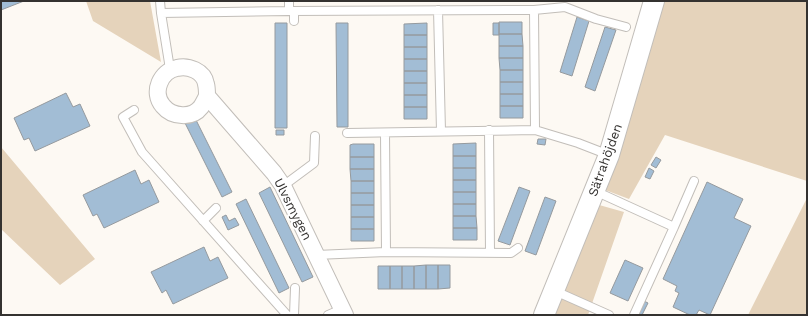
<svg xmlns="http://www.w3.org/2000/svg" width="808" height="316" font-family="'Work Sans',sans-serif">
<style>
.green{fill:#e5d3bb}
.building{fill:#a2bdd5;stroke:#959a9e}
.lines{fill:none;stroke-linecap:round;stroke-linejoin:round}
.service-casing{stroke:#c2beb9;stroke-width:10}
.minor-casing{stroke:#c2beb9;stroke-width:18}
.tertiary-casing{stroke:#c2beb9;stroke-width:22}
.service{stroke:#fff;stroke-width:8}
.minor{stroke:#fff;stroke-width:16}
.tertiary{stroke:#fff;stroke-width:20}
.labels{text-anchor:middle;dominant-baseline:central;stroke-width:4;stroke-linejoin:round;paint-order:stroke}
.street-label{font-size:13px;fill:#343230;stroke:#fff}
</style>
<rect width="100%" height="100%" fill="#fdf9f3"/>
<path class="green" d="M86 1H150L161 62 93 21Z
M649 1H807V181L665 135 629 199 592 185Z
M1 147 95 259 60 285 1 229Z
M807 198V315H748Z
M585 201 624 212 588 315H540Z"/>
<path class="building" d="M1 1H24L1 10Z
M577 17 589 21 572 76 560 72Z
M499 22H522V34H499Z
M275 23H287V128H275Z
M336 23H348V127H337Z
M427 23V35H404V24Z
M493 23H499V35H493Z
M605 27 616 30 595 91 585 87Z
M499 34H522L523 46H499Z
M404 35H427V47H404Z
M499 46H523V58H499Z
M404 47H427V59H404Z
M499 58H523V70H500Z
M404 59H427V71H404Z
M500 70H523V82H500Z
M404 71H427V83H404Z
M500 82H523V94H500Z
M404 83H427V95H404Z
M66 93 73 107 80 104 90 126 35 151 29 138 24 140 14 118Z
M500 94H523V106H500Z
M404 95H427V107H404Z
M500 106H523V118H500Z
M404 107H427V119H404Z
M195 118 232 192 222 197 185 123Z
M276 130H284V135H276Z
M538 139H546L545 145 537 144Z
M476 143V156H453V144Z
M353 144H374V157H350V145Z
M453 156H476V168H453Z
M350 157H374V169H350Z
M656 157 661 160 656 168 651 165Z
M453 168H476V180H453Z
M649 168 654 171 650 179 645 177Z
M350 169H374V181H351Z
M135 170 141 184 149 180 159 202 104 228 97 214 93 216 83 195Z
M453 180H476V192H453Z
M351 181H374V193H351Z
M707 182 743 199 734 218 751 226 710 315 699 310 696 315H690L673 307 679 293 675 291 677 286 663 279Z
M270 187 313 277 302 282 259 193Z
M519 187 530 191 510 245 498 241Z
M453 192H476V204H453Z
M351 193H374V205H351Z
M545 197 556 201 536 255 525 251Z
M246 199 289 288 279 293 236 204Z
M453 204H476V216H453Z
M351 205H374V217H351Z
M226 215 229 221 235 218 239 225 228 230 222 217Z
M453 216H476L477 228H453Z
M351 217H374V229H351Z
M453 228H477V240H453Z
M351 229H374V241H351Z
M204 247 210 261 218 257 228 278 173 304 166 290 162 293 151 272Z
M625 260 643 268 628 301 610 293Z
M426 265V289H414V266Z
M426 265H438V289H426Z
M438 265H450V288L438 289Z
M378 266H390V289H378Z
M390 266H402V289H390Z
M402 266H414V289H402Z
M644 301 648 303 642 315H637Z"/>
<g class="lines">
<g class="service-casing">
<path id="service" d="M160 1 161 13 289 11 534 10 565 7 596 19 626 27
M438 10 441 131
M534 10 535 130
M289 11V1
M161 13 170 69
M294 21V11
M134 110 123 117 142 152 287 315
M489 130 490 253
M347 133 535 130 578 143 609 155
M385 133 386 252
M283 186 314 163 315 136
M595 191 674 227 634 315
M203 221 216 208
M674 227 694 181
M316 255 386 252 511 253 518 248
M555 291 609 315
M294 315 295 288
M328 315 342 309"/>
</g>
<g class="minor-casing">
<path id="minor" d="M207 96C205 100 203 104 201 107 192 119 172 117 163 106 151 92 161 71 177 68 188 65 204 71 206 84 207 88 207 92 207 96L274 173 283 186 345 315"/>
</g>
<g class="tertiary-casing">
<path id="tertiary" d="M544 315 609 155 654 1"/>
</g>
<use href="#service" class="service"/>
<use href="#minor" class="minor"/>
<use href="#tertiary" class="tertiary"/>
</g>
<g class="labels">
<g class="street-label">
<text transform="translate(605 160) rotate(-70)">Sätrahöjden</text>
<text transform="translate(293 209) rotate(63)">Ulvsmygen</text>
</g>
</g>
<rect width="808" height="316" fill="none" stroke="#343230" stroke-width="4"/>
</svg>
